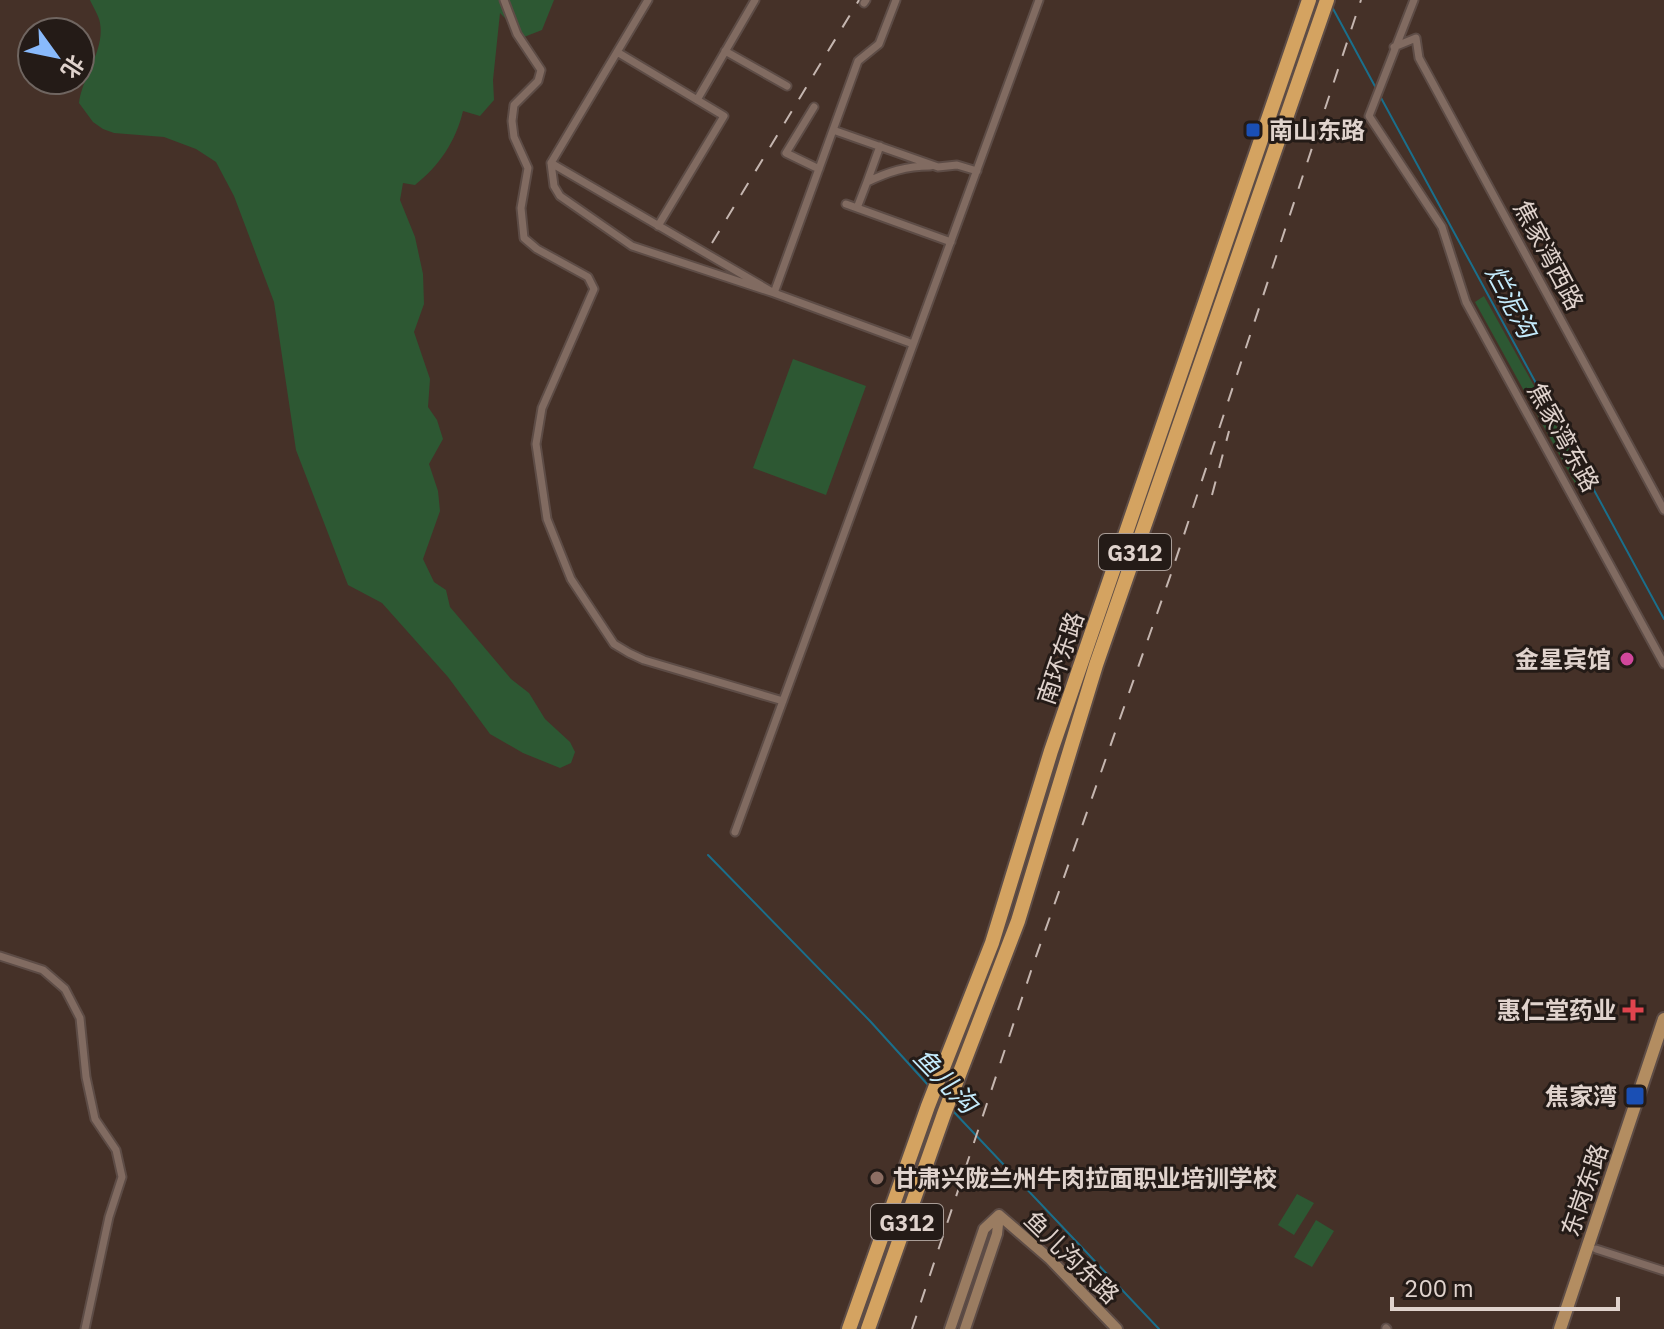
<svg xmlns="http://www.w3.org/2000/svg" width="1664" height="1329" font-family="'IBM Plex Sans','Noto Sans SC',sans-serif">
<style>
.green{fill:#2d5833}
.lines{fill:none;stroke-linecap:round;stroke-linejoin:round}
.stream{stroke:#1a6f8c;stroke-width:2}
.street-casing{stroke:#5d4c46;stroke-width:11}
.secondary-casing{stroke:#5d4c46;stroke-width:14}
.primary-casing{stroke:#5d4c46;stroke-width:16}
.highway-casing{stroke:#5d4c46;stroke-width:18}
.street{stroke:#816b61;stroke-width:7}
.secondary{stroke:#9a7c61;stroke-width:10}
.primary{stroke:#b38d61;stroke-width:12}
.highway{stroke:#d4a361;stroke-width:14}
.rail{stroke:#c5b6b0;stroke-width:2;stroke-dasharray:14 14;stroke-linecap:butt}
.transit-dot{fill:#1a4fb4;stroke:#241b17;stroke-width:3}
.hotel-dot{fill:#d1479c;stroke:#241b17;stroke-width:3}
.health-dot{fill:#e0444e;stroke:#241b17;stroke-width:3}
.education-dot{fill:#8d6e63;stroke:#241b17;stroke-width:3}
.labels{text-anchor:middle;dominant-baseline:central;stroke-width:6;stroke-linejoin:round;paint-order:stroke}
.shield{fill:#241b17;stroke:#a89c96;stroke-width:2}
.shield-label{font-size:22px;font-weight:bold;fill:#e0d3cd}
.poi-label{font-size:24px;font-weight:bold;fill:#e0d3cd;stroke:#241b17;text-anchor:end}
.street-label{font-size:24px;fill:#e0d3cd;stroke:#241b17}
.water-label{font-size:26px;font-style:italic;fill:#c3eafb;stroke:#241b17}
</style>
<rect width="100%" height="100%" fill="#453128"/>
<path class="green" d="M90 0H554L542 30 524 37 500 13 493 80 494 100 480 116 463 111C456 141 439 166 415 185L403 183 400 200 415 237 423 274 424 304 414 332 430 379 428 407 437 420 443 439 429 464 438 491 440 511 423 559 434 582 446 590 450 607 511 679 529 693 545 719 570 742 575 752 571 763 560 768 523 753 490 734 448 677 382 603 348 585 296 450 274 302 234 196 216 162 196 149 164 137 114 133 103 129 93 122 79 103C82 77 105 50 100 23 99 16 93 7 90 0Z
M1484 296 1587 481 1577 487 1475 302Z
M793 359 866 386 826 495 753 468Z
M1297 1194 1314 1203 1294 1235 1278 1225Z
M1316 1220 1334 1231 1312 1267 1294 1257Z"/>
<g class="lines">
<path class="stream" d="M1331 5 1377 90
M1380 96 1664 619
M708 855 870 1021 928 1085
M952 1110 1159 1329"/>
<g class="street-casing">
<path id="street" d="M504 0 517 34 541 70 538 81 514 105 512 121 514 137 528 168 521 208 524 238 537 249 588 277 594 289 542 408 536 444 547 519 571 579 614 644 629 653 644 660 783 701
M896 0 879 44 858 61 774 293 632 246 560 196 554 186 551 163 774 293 913 344
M1414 0 1369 116 1442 227 1466 302 1664 664
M864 3 866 0
M1394 47 1416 38 1419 58 1664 510
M725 51 787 86
M617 52 724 116 658 226
M697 100 755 0
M814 107 786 153 819 169
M833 130 938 167 957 165 977 171
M551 163 648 0
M867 182 880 146
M846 204 951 242
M857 208 867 182C888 172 906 166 930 166
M735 832 1039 0
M0 956 43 970 65 989 80 1018 86 1077 95 1119 116 1150 122 1177 109 1217 85 1329
M1596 1249 1664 1271
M1386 1328 1387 1329"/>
</g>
<g class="secondary-casing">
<path id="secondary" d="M999 1215 1050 1259 1117 1329
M950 1329 984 1229 999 1215
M965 1329 997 1234 999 1215"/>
</g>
<g class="primary-casing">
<path id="primary" d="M1560 1329 1664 1019"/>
</g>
<g class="highway-casing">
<path id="highway" d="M849 1329 928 1106 992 943 1051 751 1309 0
M868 1329 944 1114 1018 921 1096 665 1327 0"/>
</g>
<use href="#street" class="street"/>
<use href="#secondary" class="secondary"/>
<use href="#primary" class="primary"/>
<use href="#highway" class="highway"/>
<path class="rail" d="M712 243 859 0
M1212 495 1229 431
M912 1329 1033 965 1171 574 1361 0"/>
</g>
<g class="transit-dot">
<rect x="1245" y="122" width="16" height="16" rx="4"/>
<rect x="1625" y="1086" width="20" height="20" rx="4"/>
</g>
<circle class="hotel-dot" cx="1627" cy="659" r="8"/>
<path class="health-dot" d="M1629 998h8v8h8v8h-8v8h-8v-8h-8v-8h8z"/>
<circle class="education-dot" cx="877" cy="1178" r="8"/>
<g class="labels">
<g class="shield">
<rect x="1099" y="534" width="72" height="36" rx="6"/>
<rect x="871" y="1204" width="72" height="36" rx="6"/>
</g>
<g class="shield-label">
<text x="1135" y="552">G312</text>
<text x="907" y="1222">G312</text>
</g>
<g class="poi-label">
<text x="1269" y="130" text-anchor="start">南山东路</text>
<text x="1611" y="659">金星宾馆</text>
<text x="1617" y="1010">惠仁堂药业</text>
<text x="1617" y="1096">焦家湾</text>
<text x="893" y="1178" text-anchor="start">甘肃兴陇兰州牛肉拉面职业培训学校</text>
</g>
<g class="street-label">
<text transform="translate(1549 255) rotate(62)">焦家湾西路</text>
<text transform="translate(1564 437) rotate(61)">焦家湾东路</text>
<text transform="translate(1060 658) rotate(-71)">南环东路</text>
<text transform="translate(1584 1190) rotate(-71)">东岗东路</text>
<text transform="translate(1072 1257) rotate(44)">鱼儿沟东路</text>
</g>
<g class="water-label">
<text transform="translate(1512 301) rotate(62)">烂泥沟</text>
<text transform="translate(946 1080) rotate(46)">鱼儿沟</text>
</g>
</g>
<g transform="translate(56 56) rotate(123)"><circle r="38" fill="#241b17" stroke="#6f6560" stroke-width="2"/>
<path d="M0-6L14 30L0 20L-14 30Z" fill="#89bafc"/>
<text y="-12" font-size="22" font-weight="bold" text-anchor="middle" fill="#e0d3cd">北</text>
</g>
<path d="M1392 1297v12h226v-12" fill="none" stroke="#e0d3cd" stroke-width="4"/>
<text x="1404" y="1297" font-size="24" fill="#e0d3cd" stroke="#241b17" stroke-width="6" paint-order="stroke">200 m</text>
</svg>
